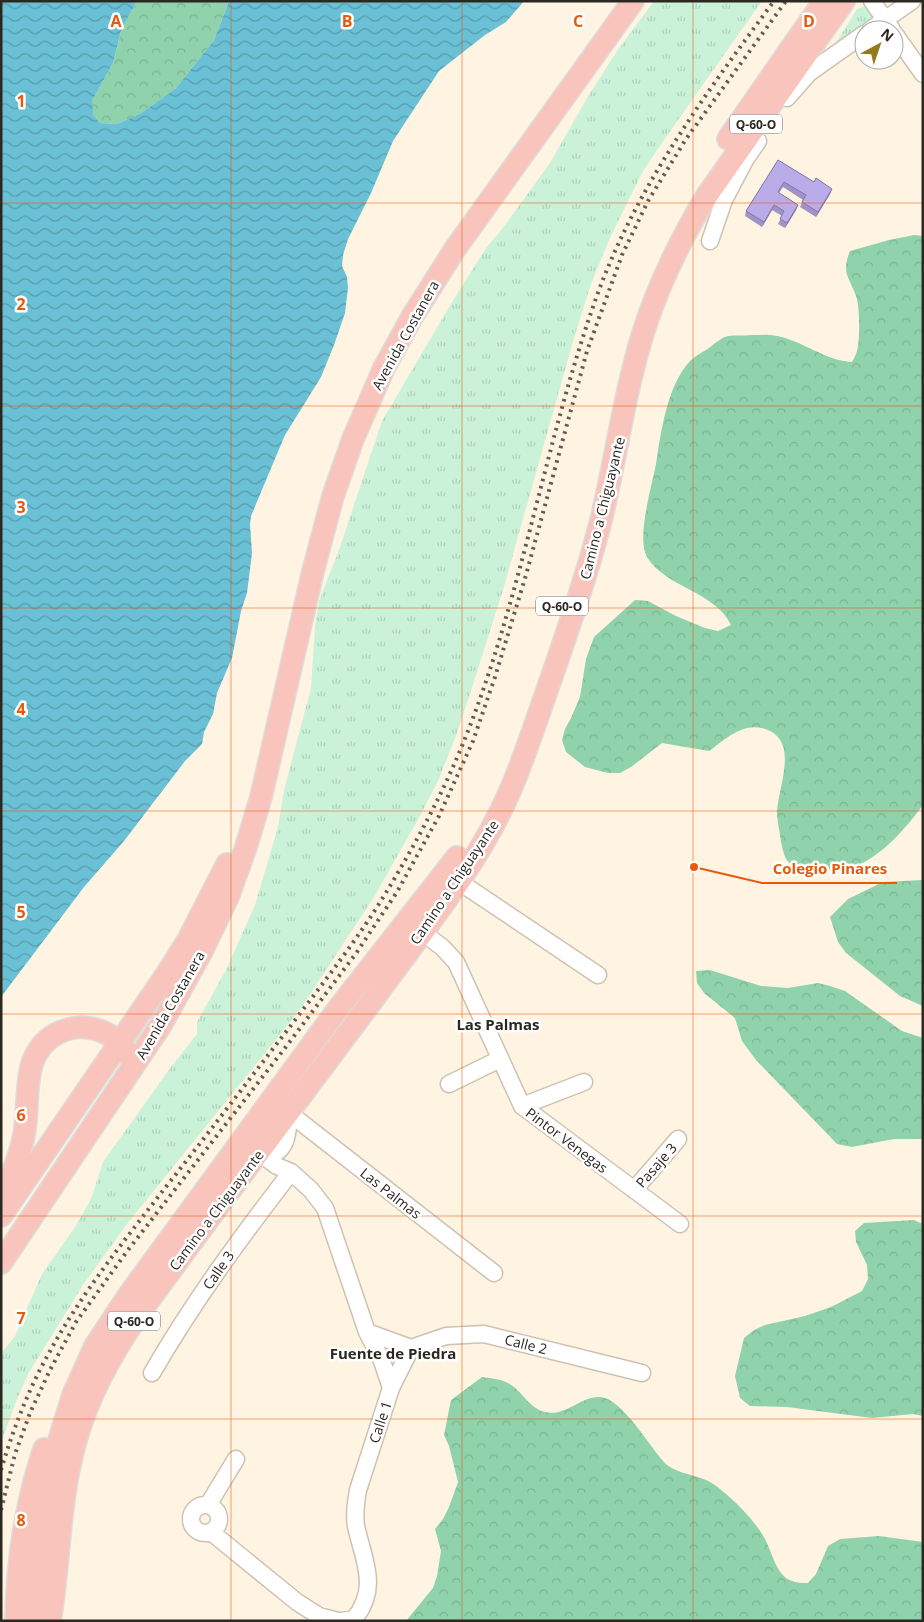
<svg xmlns="http://www.w3.org/2000/svg" width="924" height="1622" font-family="'Open Sans',sans-serif">
<style>
.grass{fill:url(#grass-tufts)}
.forest{fill:url(#forest-crowns)}
.water{fill:url(#water-waves)}
.lines{fill:none;stroke-linecap:round;stroke-linejoin:round}
.minor-casing{stroke:#cdc2b2;stroke-width:19}
.major-casing{stroke:#dddcdb;stroke-width:24}
.minor{stroke:#fff;stroke-width:16}
.major{stroke:#f8c4bc;stroke-width:21}
.rail{stroke:#615b52;stroke-width:4;stroke-dasharray:2.5 5;stroke-linecap:butt}
.wall{fill:#a093c8}
.shaded-wall{fill:#8278a3}
.building{fill:#baabe9;stroke:#8278a3}
.grid{fill:none;stroke:#e8590c;stroke-width:1;stroke-opacity:0.55}
.labels{text-anchor:middle;dominant-baseline:central;stroke-width:5;stroke-linejoin:round;paint-order:stroke}
.shield{fill:#fff;stroke:#6b6864;stroke-width:1}
.shield-label{font-size:12px;font-weight:bold;fill:#2b2721}
.street-label{font-size:14px;fill:#2b2721;stroke:#fff}
.neighbourhood-label{font-size:15px;font-weight:bold;fill:#2b2721;stroke:#fff}
.grid-label{font-size:16px;text-anchor:middle;font-weight:bold;fill:#e8590c;stroke:#fff;stroke-width:5;stroke-linejoin:round;paint-order:stroke}
.leader{fill:none;stroke:#e8590c;stroke-width:2}
.callout-dot{fill:#e8590c;stroke:#fff;stroke-width:2}
.callout-label{font-size:15px;text-anchor:middle;font-weight:bold;fill:#e8590c;stroke:#fff;stroke-width:5;stroke-linejoin:round;paint-order:stroke}
</style>
<defs>
<pattern id="grass-tufts" width="24" height="20" patternUnits="userSpaceOnUse" patternTransform="scale(1.25)"><rect width="24" height="20" fill="#c9f2d9"/><path d="M3 7l-1-3M5 7V3M7 7l1-3M15 17l-1-3M17 17v-4M19 17l1-3" fill="none" stroke="#add0ba"/></pattern>
<pattern id="forest-crowns" width="20" height="18" patternUnits="userSpaceOnUse" patternTransform="scale(1.25)"><rect width="20" height="18" fill="#8fd2ab"/><path d="M2 6a3 3 0 1 1 6 0M12 15a3 3 0 1 1 6 0" fill="none" stroke="#7cb493"/></pattern>
<pattern id="water-waves" width="16" height="10" patternUnits="userSpaceOnUse" patternTransform="scale(1.25)"><rect width="16" height="10" fill="#6ac0d5"/><path d="M0 5q4-4 8 0t8 0" fill="none" stroke="#579cac"/></pattern>
</defs>
<rect width="100%" height="100%" fill="#fff4e2"/>
<path class="grass" d="M654 1H762L666 137 643 171 609 240 591 284 574 338 503 590 470 694 454 741 438 781 420 816 374 897 299 1011 127 1224 83 1285 28 1374 17 1399 1 1443V1354L15 1336 42 1274 75 1227 91 1199 103 1162 171 1067 197 1034V1022L226 970 255 905 278 827 284 790 311 688 315 626 319 601 339 550 382 421 452 302 486 248 502 229 550 163 587 98 617 51Z
M870 5 876 16 834 46 857 9Z"/>
<path class="forest" d="M137 1H229L214 40 176 88 141 113 117 124 100 123 92 115V101L113 63 121 31Z
M914 235 923 236V805C906 828 883 855 856 866 849 868 840 869 833 869 822 871 802 871 792 865 784 860 783 850 781 842 780 832 777 821 777 812 778 788 798 745 770 731 746 719 727 738 709 751L662 743 631 767 620 773H608L585 767 566 752 562 740 565 729 571 718 580 697 586 659 594 637 635 600 648 601 676 616 705 628 718 631 731 625C715 591 666 588 647 557 636 538 652 486 656 464 661 431 667 386 690 361 695 356 703 352 709 348 714 344 722 337 728 336 735 335 743 336 751 335 759 335 769 334 777 336 803 341 826 361 852 362 854 358 856 355 857 351 860 341 860 305 856 296 849 276 841 273 850 251L889 240Z
M923 880V1006L900 996 846 953 838 942 830 917 848 899 883 882Z
M710 970 761 986 788 988 818 983 830 986 845 991 902 1031 923 1038V1139H894L852 1147 837 1144 756 1060 742 1041 735 1018 704 993 697 983 696 971Z
M914 1220 923 1224V1416L913 1414 872 1418 787 1407 750 1406 740 1398 735 1376 744 1338 754 1330 765 1325 805 1316 831 1307 862 1291 868 1279 867 1265 856 1242 855 1231 864 1223Z
M482 1377C489 1378 501 1379 508 1383 520 1389 527 1404 539 1410 564 1421 579 1395 601 1397 623 1400 650 1447 664 1462 674 1473 693 1474 706 1480 717 1485 727 1495 736 1503 746 1513 758 1526 765 1539 776 1561 777 1585 808 1583L816 1574 828 1546 840 1539 879 1536 923 1542V1621H406L433 1588 437 1576 441 1551 435 1529 443 1519 449 1507 458 1482 449 1446 444 1435 451 1400Z"/>
<path class="water" d="M1 1H137L121 31 113 63 92 101 93 115 100 123 117 124 141 113 176 88 214 40 229 1H524L506 22 485 35 439 71 393 141 371 193 348 239 343 255 342 266 347 277 348 288 345 313 334 345 321 377 285 435 251 516 250 524 252 553 247 593 241 611 232 658 217 693 213 714 204 732 202 744 185 761 124 841 84 887 1 997Z"/>
<g class="lines">
<g class="minor-casing">
<path id="minor" d="M872 1 891 28
M870 30 912 1
M894 33 923 74
M787 98 809 73 864 34
M710 241 724 200 745 160 758 141
M458 881 598 975
M422 932 442 947 456 962 522 1106 680 1224
M449 1084 500 1059
M522 1106 584 1082
M289 1113 494 1273
M259 1153 277 1166 291 1172 311 1190 325 1208 367 1332 382 1361 391 1388 358 1490C356 1502 354 1514 356 1526 363 1559 380 1588 354 1619L342 1621
M264 1157C288 1153 288 1133 289 1113
M634 1190 678 1139
M367 1332 411 1348 446 1336 484 1334 642 1373
M152 1373C193 1302 241 1237 291 1172
M391 1388 411 1348
M208 1505 236 1459
M191 1519a14 14 0 1 1 28 0a14 14 0 1 1-28 0Z
M211 1532 297 1602 319 1616 338 1621"/>
</g>
<g class="major-casing">
<path id="major" d="M728 139 824 1
M2 1200C10 1179 20 1157 24 1135 31 1100 19 1055 56 1034 66 1029 78 1026 89 1028 105 1030 121 1040 128 1055
M1 1216 166 975 188 940 227 864
M1 1263 161 1025 201 953 228 897 246 847 261 797 313 571 333 496 353 439 384 368 412 317 455 249 633 1
M16 1621C17 1562 25 1505 44 1449
M34 1621 48 1494 55 1453 73 1395 95 1346 128 1296 338 1009 457 857
M50 1621C60 1561 59 1498 76 1440 88 1396 111 1356 136 1318 215 1209 297 1102 377 994 424 929 478 865 510 791 526 754 538 715 552 676 569 626 587 576 600 524 616 460 624 393 644 330 659 283 681 239 706 197L844 1"/>
</g>
<use href="#minor" class="minor"/>
<use href="#major" class="major"/>
<path class="rail" d="M1 1470C13 1430 28 1390 49 1353 81 1294 124 1241 165 1188 207 1135 248 1081 289 1028 323 983 358 939 387 891 416 843 443 793 464 741 521 600 544 447 594 304 633 191 704 96 774 1
M1 1510 15 1454 30 1413 50 1370 76 1322 128 1250 285 1048 357 952 397 892 439 816 473 741 495 677 526 575 587 351 622 255 648 201 686 139 786 1"/>
</g>
<path class="wall" d="M778 160 814 182 832 189 830 194 816 217 800 207 803 200 783 187 779 193 798 205 796 210 785 228 778 224 782 216 772 210 762 227 745 216 746 211Z"/>
<path class="shaded-wall" d="M832 189 830 194 816 217 818 212Z
M774 205 772 210 762 227 764 222Z
M798 205 796 210 785 228 787 223Z"/>
<path class="building" d="M778 160 814 182 816 178 832 189 818 212 802 202 806 195 784 182 778 192 798 205 787 223 780 219 784 211 774 205 764 222 746 211Z"/>
<path class="grid" d="M231 1V1621M462 1V1621M693 1V1621M1 203H923M1 406H923M1 608H923M1 811H923M1 1014H923M1 1216H923M1 1419H923"/>
<g class="labels">
<g class="shield">
<rect x="730" y="114.5" width="52" height="19" rx="4"/>
<rect x="536" y="596.5" width="52" height="19" rx="4"/>
<rect x="108" y="1311.5" width="52" height="19" rx="4"/>
</g>
<g class="shield-label">
<text x="756" y="124">Q-60-O</text>
<text x="562" y="606">Q-60-O</text>
<text x="134" y="1321">Q-60-O</text>
</g>
<g class="street-label">
<text transform="translate(405 335) rotate(-61)">Avenida Costanera</text>
<text transform="translate(602 508) rotate(-76)">Camino a Chiguayante</text>
<text transform="translate(454 882) rotate(-56)">Camino a Chiguayante</text>
<text transform="translate(170 1005) rotate(-60)">Avenida Costanera</text>
<text transform="translate(567 1140) rotate(37)">Pintor Venegas</text>
<text transform="translate(656 1165) rotate(-49)">Pasaje 3</text>
<text transform="translate(391 1193) rotate(38)">Las Palmas</text>
<text transform="translate(216 1210) rotate(-53)">Camino a Chiguayante</text>
<text transform="translate(218 1270) rotate(-55)">Calle 3</text>
<text transform="translate(526 1344) rotate(14)">Calle 2</text>
<text transform="translate(380 1422) rotate(-72)">Calle 1</text>
</g>
<g class="neighbourhood-label">
<text x="498" y="1024">Las Palmas</text>
<text x="393" y="1353">Fuente de Piedra</text>
</g>
</g>
<g class="grid-label">
<text x="116" y="27">A</text>
<text x="347" y="27">B</text>
<text x="578" y="27">C</text>
<text x="809" y="27">D</text>
<text x="21" y="107">1</text>
<text x="21" y="310">2</text>
<text x="21" y="513">3</text>
<text x="21" y="715">4</text>
<text x="21" y="918">5</text>
<text x="21" y="1121">6</text>
<text x="21" y="1324">7</text>
<text x="21" y="1526">8</text>
</g>
<path class="leader" d="M694 867L762 883H897"/>
<circle class="callout-dot" cx="694" cy="867" r="5"/>
<g class="callout-label">
<text x="830" y="874">Colegio Pinares</text>
</g>
<rect width="924" height="1622" fill="none" stroke="#2b2721" stroke-width="5"/>
<g transform="translate(879 45) rotate(40)"><circle r="24" fill="#ffffff" stroke="#aaa9a6"/>
<path d="M0-4L9 19L0 12L-9 19Z" fill="#927a20"/>
<text y="-8" font-size="14" font-weight="bold" text-anchor="middle" fill="#2b2721">N</text>
</g>
</svg>
